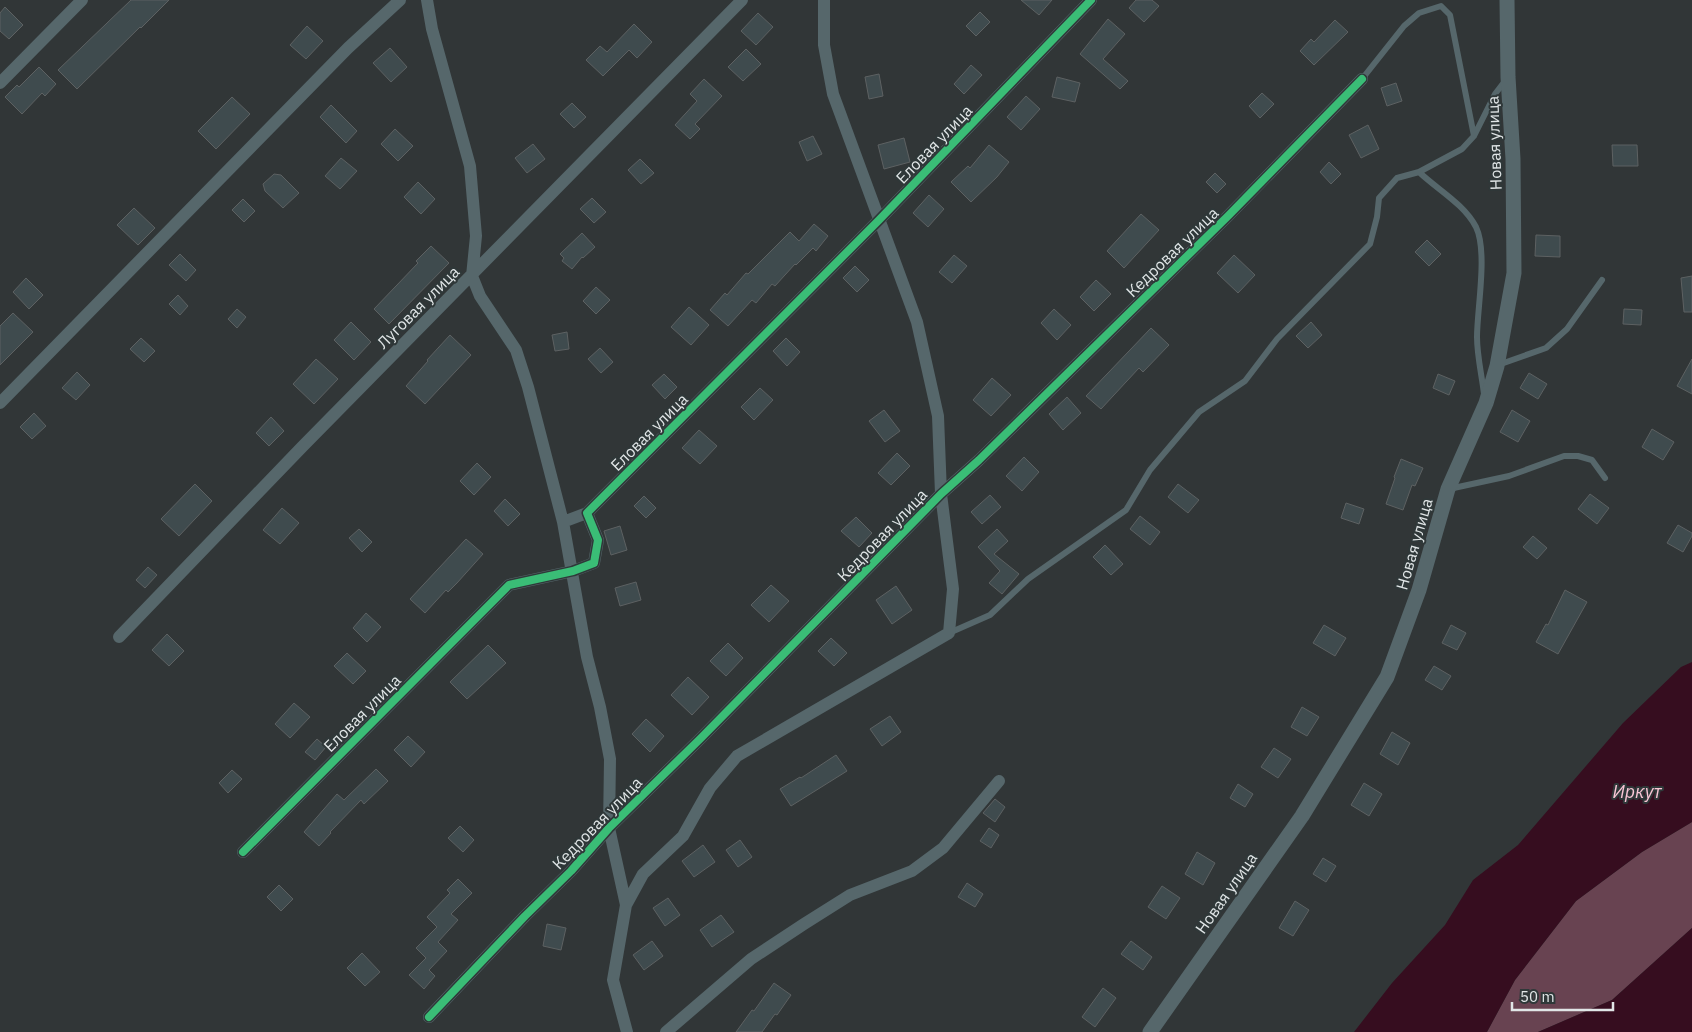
<svg xmlns="http://www.w3.org/2000/svg" width="1692" height="1032" font-family="'IBM Plex Sans',sans-serif">
<style>
.green{fill:#684351}
.water{fill:#360d1f}
.building{fill:#3f4b4e;stroke:#5d6162}
.lines{fill:none;stroke-linecap:round;stroke-linejoin:round}
.service{stroke:#56676b;stroke-width:6}
.minor{stroke:#56676b;stroke-width:12}
.tertiary{stroke:#56676b;stroke-width:15}
.cycleway-casing{stroke:#2f3839;stroke-width:11}
.cycleway{stroke:#3abd76;stroke-width:8}
.labels{text-anchor:middle;dominant-baseline:central;stroke-width:4;stroke-linejoin:round;paint-order:stroke}
.street-label{font-size:16px;fill:#e1e6e7;stroke:#2f3839}
.water-label{font-size:18px;font-style:italic;fill:#fac6d6;stroke:#2f3839}
</style>
<rect width="100%" height="100%" fill="#313637"/>
<path class="green" d="M1692 822V928L1612 1000 1538 1032H1487L1515 980 1576 901 1642 852Z"/>
<path class="water" d="M1692 662V822L1642 852 1576 901 1515 980 1487 1032H1354L1392 983 1445 925 1473 880 1518 845 1623 723 1681 667Z
M1692 928V1032H1538L1612 1000Z"/>
<path class="building" d="M131 0H169L141 28 140 27 77 89 58 70Z
M1021 0H1052L1039 15Z
M1136 0H1152L1159 6 1144 22 1129 8Z
M5 7 23 25 9 39 0 31V13Z
M980 12 990 22 976 36 966 26Z
M758 13 773 27 756 45 741 31Z
M1108 19 1125 34 1103 59 1128 81 1120 89 1080 54Z
M1335 20 1348 32 1314 65 1300 51 1311 39 1314 42Z
M634 24 652 42 637 58 629 50 603 76 586 60 600 46 607 52Z
M307 26 323 41 306 59 290 45Z
M390 48 407 67 391 82 373 63Z
M746 49 761 64 743 81 728 67Z
M971 65 982 75 964 94 954 84Z
M39 67 56 84 45 96 42 93 22 114 5 97 17 85 19 87Z
M879 74 883 96 869 99 865 77Z
M1057 77 1080 83 1075 102 1052 97Z
M704 79 722 96 695 124 700 129 690 139 675 125 697 101 690 94Z
M1396 83 1402 101 1387 106 1381 88Z
M1262 93 1274 104 1260 118 1249 106Z
M1026 96 1040 109 1021 130 1007 117Z
M232 97 250 114 216 149 198 131Z
M572 103 586 117 574 128 560 114Z
M331 105 357 131 346 143 320 117Z
M1368 125 1379 149 1361 158 1349 135Z
M395 129 413 146 398 161 381 144Z
M813 136 822 154 807 161 799 142Z
M904 138 910 162 884 169 878 145Z
M533 144 545 159 527 173 515 158Z
M989 145 1009 162 997 177 971 202 951 182 968 166 970 168Z
M1612 145H1637L1638 166H1613Z
M341 158 357 171 340 189 325 176Z
M640 159 654 173 641 184 628 170Z
M1329 162 1341 174 1331 184 1320 172Z
M1215 173 1226 184 1217 193 1206 182Z
M274 174 281 175 299 193 283 208 265 191 263 184Z
M418 182 435 199 421 214 404 197Z
M929 195 944 209 928 227 913 213Z
M592 198 606 212 594 223 580 209Z
M243 199 255 211 244 222 232 210Z
M134 208 155 228 138 245 117 225Z
M1141 214 1159 230 1124 268 1107 251Z
M814 224 828 236 816 251 813 248 796 265 795 264 775 286 772 284 756 303 752 300 728 326 710 310 725 293 727 295 746 273 748 274 790 232 799 241Z
M582 233 595 247 583 258 582 257 572 269 562 261 564 258 560 254Z
M1536 235 1560 236V257L1535 256Z
M1427 240 1441 254 1429 266 1415 252Z
M431 246 449 263 389 324 374 309 418 263 416 261Z
M180 254 196 270 186 281 169 265Z
M954 255 967 266 952 283 939 272Z
M1234 255 1255 275 1238 293 1217 273Z
M855 266 869 280 857 292 843 278Z
M1692 276V312H1684L1681 278Z
M26 278 43 295 29 309 13 292Z
M1096 280 1111 294 1094 311 1080 297Z
M596 287 610 300 596 314 583 301Z
M178 295 188 306 180 315 169 304Z
M689 307 709 325 691 345 671 327Z
M237 309 246 317 237 328 228 319Z
M1054 309 1071 325 1057 340 1041 323Z
M1624 309 1642 310 1641 325 1623 324Z
M13 313 33 332 0 365V326Z
M351 322 371 342 354 360 334 340Z
M1311 322 1322 335 1308 348 1296 336Z
M1151 328 1169 345 1143 372 1139 368 1101 409 1086 396Z
M567 332 569 349 555 351 552 335Z
M450 335 471 355 425 404 406 386 428 361 427 360Z
M141 338 155 351 144 362 130 349Z
M786 338 800 352 787 366 773 351Z
M600 348 613 362 601 373 588 359Z
M316 359 338 379 314 404 293 384Z
M1692 359V394L1677 386Z
M77 372 90 385 76 400 62 388Z
M1529 373 1547 384 1538 399 1520 388Z
M664 374 677 387 665 399 652 385Z
M1438 374 1455 381 1449 395 1433 388Z
M992 378 1011 395 991 416 973 400Z
M760 388 773 400 754 420 741 407Z
M1067 397 1081 413 1063 430 1049 414Z
M884 410 900 431 885 442 869 421Z
M1512 410 1530 421 1518 442 1500 432Z
M34 413 46 426 32 439 20 427Z
M271 417 284 431 269 446 256 433Z
M1652 429 1674 442 1663 460 1642 447Z
M699 430 717 446 700 464 682 448Z
M897 453 910 466 891 485 878 473Z
M1024 457 1039 472 1022 491 1006 476Z
M1401 459 1423 468 1415 486 1412 485 1403 510 1386 504 1395 478 1394 477Z
M477 463 491 477 474 495 460 481Z
M195 484 212 501 179 536 161 519Z
M1178 484 1199 500 1188 513 1168 497Z
M1590 494 1609 508 1597 524 1578 509Z
M990 495 1001 507 982 524 971 512Z
M644 496 656 508 646 518 634 506Z
M505 499 520 514 508 526 494 511Z
M1346 503 1364 509 1359 524 1341 518Z
M282 508 299 523 280 544 263 530Z
M1140 516 1160 532 1150 545 1130 529Z
M856 517 872 533 859 547 841 531Z
M1678 525 1692 533V536L1683 552 1667 543Z
M620 526 627 550 611 555 604 531Z
M359 529 372 542 362 552 349 538Z
M997 529 1008 541 994 554 1019 574 1002 594 989 583 1000 571 978 547Z
M1533 536 1547 548 1537 559 1523 547Z
M466 539 483 554 457 583 448 592 446 590 425 613 410 599Z
M1105 545 1123 564 1111 575 1093 557Z
M148 567 157 575 145 588 136 580Z
M636 582 641 600 620 606 615 588Z
M771 585 789 601 769 622 751 605Z
M896 586 912 610 892 624 876 600Z
M1565 590 1587 602 1558 654 1536 642 1546 624 1548 625Z
M366 613 381 627 367 642 353 628Z
M1324 625 1346 638 1335 656 1313 643Z
M1451 625 1466 633 1457 650 1442 643Z
M167 634 184 651 169 666 152 650Z
M831 638 847 653 834 666 818 651Z
M728 643 743 658 726 676 710 661Z
M488 645 506 663 467 699 450 682Z
M347 653 366 671 353 684 334 666Z
M1434 666 1451 676 1442 690 1425 680Z
M688 677 709 697 692 715 671 695Z
M294 703 310 717 290 738 275 724Z
M1302 707 1319 717 1307 736 1291 727Z
M890 716 901 732 882 746 870 729Z
M646 719 664 736 650 752 632 734Z
M1392 732 1410 743 1398 765 1380 754Z
M408 736 425 752 411 767 394 750Z
M317 739 326 747 315 760 305 752Z
M1274 748 1291 759 1278 778 1261 767Z
M836 755 847 771 791 806 780 789 800 777 801 778Z
M376 769 388 781 364 804 361 800 330 832 331 833 319 846 304 832 337 794 344 800Z
M232 770 242 779 228 793 219 783Z
M1364 783 1382 794 1369 816 1351 805Z
M1238 784 1253 794 1245 807 1230 798Z
M995 799 1005 807 995 822 983 813Z
M460 826 474 840 463 852 448 838Z
M989 828 999 835 991 848 980 841Z
M740 840 752 857 738 867 726 850Z
M703 845 715 862 694 877 682 861Z
M1197 852 1215 863 1203 885 1185 874Z
M1323 858 1336 866 1326 882 1313 874Z
M458 879 472 893 451 914 458 920 438 942 447 951 429 970 435 976 424 989 409 975 426 958 416 948 437 927 427 917 450 893 447 890Z
M967 883 983 894 975 907 958 897Z
M279 885 293 899 281 911 267 897Z
M1162 886 1180 898 1166 919 1148 907Z
M668 898 680 915 665 926 653 908Z
M1295 901 1309 910 1293 936 1279 928Z
M721 915 734 932 712 947 700 930Z
M547 924 566 928 561 950 543 946Z
M652 941 663 956 644 970 633 955Z
M1131 941 1152 957 1143 970 1121 954Z
M362 953 380 972 365 986 347 968Z
M774 983 791 995 777 1015 775 1014 762 1032H736L752 1010 754 1011Z
M1103 988 1116 998 1095 1027 1082 1017Z"/>
<g class="lines">
<path class="service" d="M1362 79 1404 26 1419 13 1441 6 1450 15 1474 136
M1419 172C1438 190 1464 204 1476 227 1488 252 1477 309 1477 337 1477 356 1482 376 1484 394
M1498 365 1546 348 1567 329 1602 280
M1449 489 1509 476 1564 456H1578L1592 460 1605 478
M949 633 990 615 1028 579 1126 510 1150 470 1199 412 1245 381 1277 339 1370 244 1377 217 1379 198 1397 178 1419 172 1462 149 1474 136 1495 94 1505 81"/>
<path class="minor" d="M427 0 432 29 470 166 476 236 472 276 480 296 516 350 528 387 563 522 587 657 600 707 610 759 609 828 626 905
M0 83 82 0
M0 403 348 48 400 0
M563 522 587 513
M119 637 302 447 742 0
M243 852 509 585 573 571 594 563 598 540 587 513 879 220 1091 0
M429 1017 525 916 571 871 609 828 701 738 941 494 979 460 1228 216 1362 79
M627 1032 613 980 626 905 643 874 683 836 710 788 737 756 949 633 953 589 941 494 938 416 917 322 833 94 824 45V0
M666 1032 751 959 804 924 850 895 912 871 943 848 999 781"/>
<path class="tertiary" d="M1150 1032 1302 816 1387 677 1419 590 1448 489 1486 403 1497 366 1514 273 1513 159 1508 77 1507 0"/>
<g class="cycleway-casing">
<path id="cycleway" d="M243 852 509 585 573 571 594 563 598 540 587 513 879 220 1091 0
M429 1017 525 916 571 871 609 828 701 738 941 494 979 460 1228 216 1362 79"/>
</g>
<use href="#cycleway" class="cycleway"/>
</g>
<g class="labels">
<g class="street-label">
<text transform="translate(1494 143) rotate(-92)">Новая улица</text>
<text transform="translate(934 144) rotate(-46)">Еловая улица</text>
<text transform="translate(1172 252) rotate(-44)">Кедровая улица</text>
<text transform="translate(418 307) rotate(-45)">Луговая улица</text>
<text transform="translate(649 432) rotate(-45)">Еловая улица</text>
<text transform="translate(882 535) rotate(-46)">Кедровая улица</text>
<text transform="translate(1414 544) rotate(-74)">Новая улица</text>
<text transform="translate(362 713) rotate(-45)">Еловая улица</text>
<text transform="translate(597 823) rotate(-46)">Кедровая улица</text>
<text transform="translate(1226 893) rotate(-55)">Новая улица</text>
</g>
<g class="water-label">
<text x="1637" y="791">Иркут</text>
</g>
</g>
<path d="M1512 1002v8h101v-8" fill="none" stroke="#e1e6e7" stroke-width="2.5"/>
<text x="1520" y="1002" font-size="15" fill="#e1e6e7" stroke="#2f3839" stroke-width="4" paint-order="stroke">50 m</text>
</svg>
